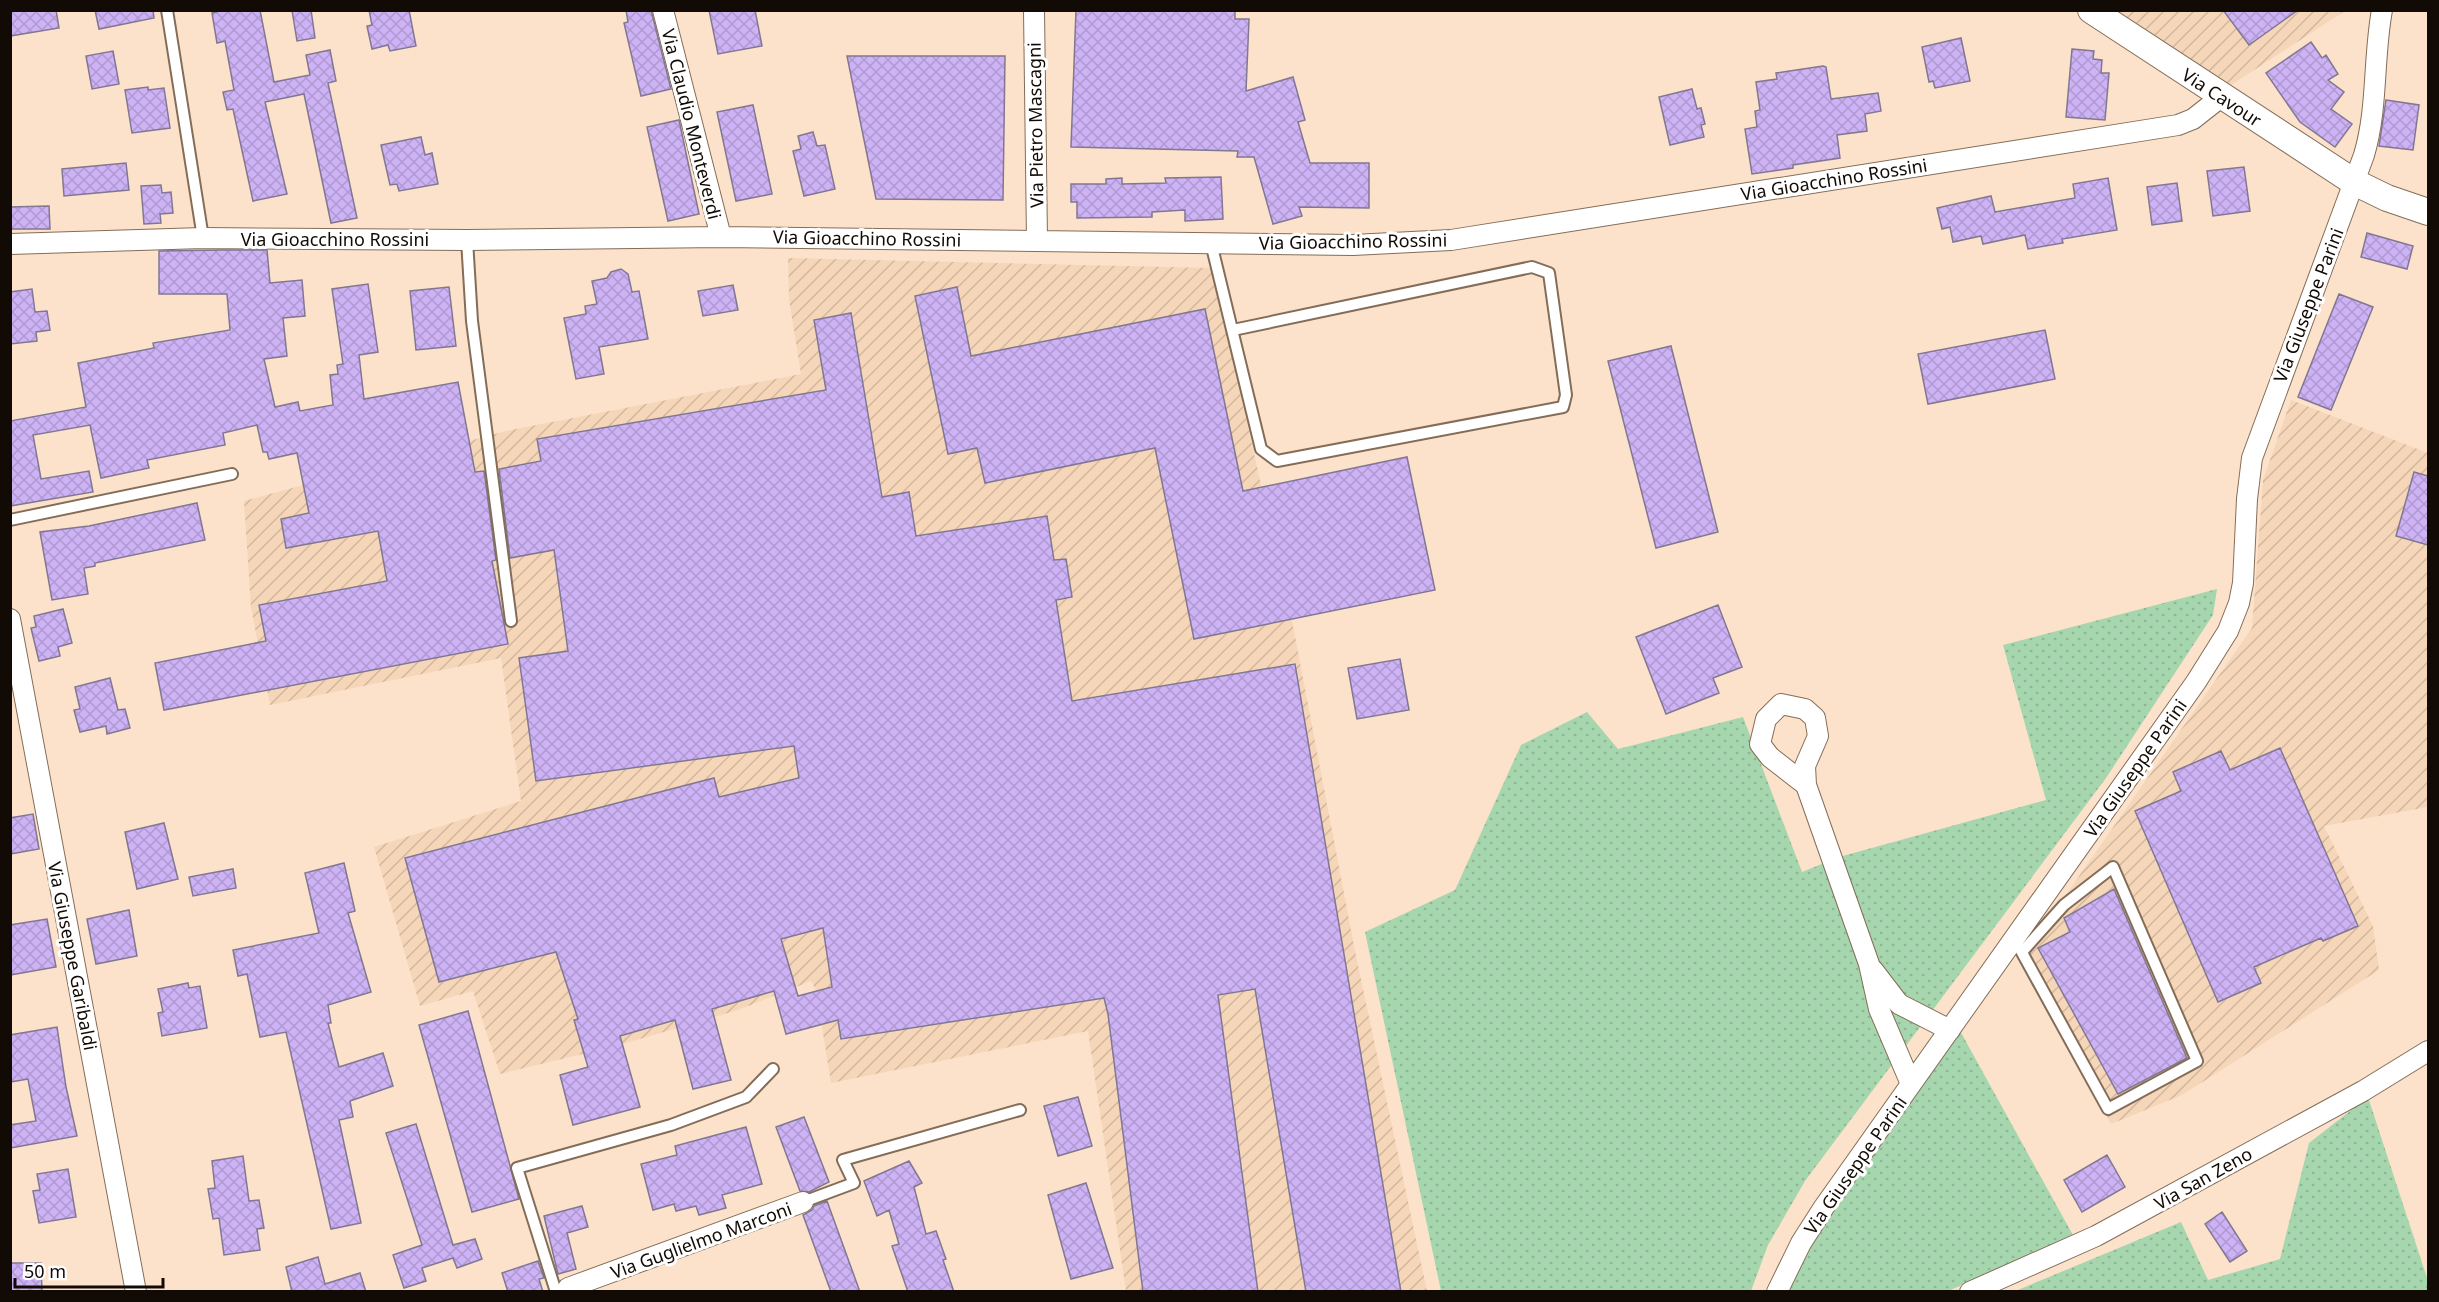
<svg xmlns="http://www.w3.org/2000/svg" width="2439" height="1302" font-family="'Noto Sans',sans-serif">
<style>
.industrial{fill:url(#industrial-furrows)}
.grass{fill:url(#grass-dots)}
.building{fill:url(#building-cross-hatch);stroke:#817792;stroke-width:1.5;fill-rule:evenodd}
.lines{fill:none;stroke-linecap:round;stroke-linejoin:round}
.service-casing{stroke:#846d58;stroke-width:14}
.minor-casing{stroke:#846d58;stroke-width:22}
.tertiary-casing{stroke:#846d58;stroke-width:28}
.service{stroke:#fff;stroke-width:10}
.minor{stroke:#fff;stroke-width:20}
.tertiary{stroke:#fff;stroke-width:26}
.labels{text-anchor:middle;dominant-baseline:central;stroke-width:6;stroke-linejoin:round;paint-order:stroke}
.street-label{font-size:18px;fill:#120a04;stroke:#fff}
</style>
<defs>
<pattern id="industrial-furrows" width="10" height="10" patternUnits="userSpaceOnUse" patternTransform="scale(1.5)"><rect width="10" height="10" fill="#f6d6b9"/><path d="M-1 1l2-2M0 10L10 0M9 11l2-2" fill="none" stroke="#d2b69d"/></pattern>
<pattern id="grass-dots" width="8" height="8" patternUnits="userSpaceOnUse" patternTransform="scale(1.5)"><rect width="8" height="8" fill="#a6d6ae"/><path d="M2 2h.1M6 6h.1" fill="none" stroke="#8eb694" stroke-width="1.8" stroke-linecap="round"/></pattern>
<pattern id="building-cross-hatch" width="8" height="8" patternUnits="userSpaceOnUse" patternTransform="scale(1.5)"><rect width="8" height="8" fill="#cdb3f5"/><path d="M0 0l8 8M0 8l8-8" fill="none" stroke="#af99d0"/></pattern>
</defs>
<rect width="100%" height="100%" fill="#fce2ca"/>
<path class="industrial" d="M2118 11H2345L2231 85Z
M788 258 1212 268 1293 626 1355 951 1427 1291H1126L1088 1031 831 1083 816 990 811 981 738 1010 616 1046 500 1074 473 991 420 1006 374 847 521 801 501 658 270 705 251 608 244 501 506 431 801 374 789 299Z
M2291 400 2428 453V807L2324 826 2373 926 2379 970 2182 1095 2111 1124 2024 955 2252 628 2263 480Z"/>
<path class="grass" d="M2217 589 2213 615 2106 778 1805 1181 1768 1245 1751 1291H1441L1365 932 1455 890 1521 745 1587 712 1618 749 1743 717 1802 872 1839 857 2046 800 2003 645Z
M1959 1029 2074 1237 1948 1291 1787 1292 1809 1243Z
M2368 1097 2428 1281V1292H2013L2181 1222 2208 1280 2280 1259 2309 1143Z"/>
<path class="building" d="M10 10H56L59 28 10 36Z
M95 10H153L154 18 99 29Z
M224 10H260L274 82 310 75 306 55 330 50 336 81 328 83 357 218 331 223 304 94 265 102 287 194 253 201 233 109 227 110 223 92 234 90 225 41 217 43 212 13Z
M292 10H311L315 38 297 41Z
M369 10H409L416 46 390 51 388 45 372 49 367 26 372 25Z
M626 10H651L671 89 641 96 624 23 628 22Z
M709 10H755L762 46 718 54Z
M1076 10H1235V19H1249L1246 91 1293 77 1305 120 1298 122 1310 163H1369V208L1299 207 1302 216 1273 224 1254 157H1237L1238 151 1071 147Z
M2223 10H2298L2249 45Z
M1961 38 1970 81 1935 88 1933 81 1929 82 1922 47Z
M2311 42 2322 58 2326 55 2338 74 2328 80 2344 92 2331 109 2352 124 2335 147 2300 122 2266 73Z
M2072 49 2094 51 2093 59 2102 60 2101 73H2109L2105 120 2066 117Z
M113 51 119 84 92 89 86 56Z
M847 56H1005L1003 200 876 199Z
M1823 66 1826 67 1831 99 1878 93 1881 111 1865 114 1867 131 1837 135 1840 158 1793 165V168L1752 174 1745 129 1757 127 1755 111 1760 110 1756 82 1777 79 1776 73Z
M148 87V90L164 88 170 128 132 133 125 90Z
M1692 89 1697 109 1701 108 1705 124 1701 125 1704 137 1670 145 1659 97Z
M2386 100 2419 105 2413 150 2379 146Z
M753 105 772 194 736 201 717 112Z
M679 120 699 214 668 221 647 127Z
M813 132 817 146 825 145 835 189 804 196 793 151 801 149 798 136Z
M421 137 425 155 432 153 438 184 399 191 397 184 390 185 381 145Z
M126 163 129 190 64 196 62 169Z
M2244 167 2250 211 2213 216 2207 171Z
M1221 177 1223 219 1185 221V210L1152 212V217L1077 218V202H1071V184H1106V179L1122 178V184L1166 183 1165 178Z
M2108 178 2117 230 2062 239 2063 243 2028 249 2025 235 1983 244 1981 236 1953 242 1950 227 1942 229 1937 208 1991 196 1995 212 2075 198 2073 184Z
M2177 183 2182 221 2152 225 2147 187Z
M161 185 162 193 171 192 173 213 160 214 161 223 144 224 141 186Z
M49 206 50 229H10V207Z
M2367 233 2413 246 2407 269 2361 257Z
M223 250H267L270 283 302 280 305 316 283 318 287 356 264 359 275 407 298 402 300 411 333 405 330 375 338 374 337 365 343 364 332 289 368 284 378 352 359 355 364 399 458 382 475 472 484 471 496 560 492 561 508 644 164 710 155 663 266 641 259 605 387 581 378 531 286 548 281 519 309 513 297 453 269 459 267 452H263L257 425 223 433 225 445 147 460 149 468 101 478 90 425 33 435 41 479 89 471 93 492 10 506V421L86 407 78 363 154 348 153 343 230 330 227 294H159V251Z
M621 269 628 274 632 292 639 291 648 339 599 347 604 374 576 379 564 318 586 314 585 306 597 304 592 281 607 278 611 272Z
M733 285 738 310 703 316 698 291Z
M449 287 456 346 416 350 410 291Z
M957 287 971 356 1205 309 1243 491 1407 457 1435 590 1194 639 1155 448 985 483 977 448 948 454 915 296Z
M32 289 35 312 47 311 50 330 36 332 37 341 10 344V292Z
M2339 294 2373 307 2331 410 2298 397Z
M851 313 882 497 909 492 916 536 1047 516 1054 560 1066 559 1072 597 1056 600 1072 701 1295 664 1401 1292H1306L1255 989 1218 995 1258 1292H1143L1108 1014 1104 998 841 1039 838 1020 786 1034 774 991 712 1009 731 1080 693 1089 675 1020 620 1036 640 1107 573 1125 560 1075 588 1067 574 1020 578 1019 556 952 439 982 405 858 714 778 719 797 799 778 794 746 536 781 519 658 568 651 554 550 510 558 499 469 541 461 537 439 826 390 814 320ZM823 928 832 987 798 996 781 939Z
M2045 330 2055 379 1928 404 1918 354Z
M1671 346 1718 532 1656 548 1608 361Z
M2414 472 2428 476V545L2396 536Z
M197 503 205 540 95 563V566L84 568 88 594 52 600 40 532 89 526Z
M1718 605 1742 667 1713 678 1719 693 1666 714 1636 637Z
M63 609 72 643 58 647 60 656 39 661 31 628 36 627 34 616Z
M1400 659 1409 710 1357 719 1348 668Z
M110 678 118 710 125 709 130 728 107 734 106 726 80 732 74 710 80 709 75 687Z
M2280 748 2358 926 2323 941 2321 938 2254 967 2261 983 2218 1002 2135 811 2181 791 2173 772 2221 751 2230 770Z
M33 814 39 849 10 854V818Z
M164 823 178 879 137 889 125 832Z
M344 863 355 911 348 913 371 992 328 1005 331 1023H328L339 1067 383 1053 393 1086 350 1101 353 1117 339 1120 361 1223 331 1229 286 1032 260 1037 247 974 238 976 233 950 319 933 305 873Z
M233 869 236 888 193 896 189 877Z
M2114 889 2187 1058 2118 1094 2038 948 2070 932 2064 918Z
M129 910 137 956 96 964 87 919Z
M47 919 56 967 10 975V925Z
M188 983 189 988 200 986 207 1028 162 1036 158 1013 163 1012 158 989Z
M468 1011 519 1199 472 1212 419 1025Z
M57 1027 66 1087 77 1136 10 1148V1125L36 1121 28 1079 10 1082V1035Z
M1078 1097 1092 1146 1058 1156 1044 1106Z
M804 1117 829 1182 809 1192 800 1191 776 1127Z
M416 1124 453 1245 475 1239 482 1259 457 1268 453 1258 422 1268 426 1281 404 1288 393 1255 422 1245 386 1133Z
M746 1127 762 1184 722 1195 726 1208 699 1215 696 1206 676 1211 674 1204 653 1210 641 1164 677 1155 675 1146Z
M2107 1155 2125 1187 2082 1212 2064 1180Z
M243 1156 249 1201 259 1200 264 1228 257 1229 260 1250 224 1255 219 1218 213 1219 208 1189 215 1188 212 1161Z
M909 1161 922 1183 914 1187 926 1234 936 1231 946 1259 943 1260 954 1292H908L892 1246 899 1244 889 1210 877 1216 864 1181Z
M68 1169 76 1217 39 1223 33 1191 40 1190 37 1174Z
M1086 1183 1113 1268 1071 1279 1048 1195Z
M827 1201 860 1292H831L803 1215 812 1210 814 1206Z
M582 1206 588 1227 567 1233 576 1269 558 1274 544 1216Z
M2222 1212 2247 1251 2230 1262 2205 1224Z
M318 1257 325 1284 360 1273 366 1292H292L286 1267Z
M538 1261 544 1278 539 1279 543 1292H508L502 1273Z
M10 1263H41L42 1292H10Z"/>
<g class="lines">
<g class="service-casing">
<path id="service" d="M167 10 203 238
M467 240 472 321 511 621
M1211 243 1261 449 1277 461 1563 407 1566 395 1549 273 1532 267 1233 330
M10 520 232 474
M2014 938 2108 1109 2197 1061 2113 867 2064 905 2022 952
M803 1202 854 1183 843 1160 1020 1110
M556 1292 517 1168 671 1125 746 1097 773 1069"/>
</g>
<g class="minor-casing">
<path id="minor" d="M663 10 721 237
M1034 10 1037 240
M10 244 203 238 467 240 721 237 1353 245 1451 240 2178 125 2193 119 2221 97
M10 619 136 1292
M1806 785 1770 757 1760 744 1766 719 1781 704 1805 709 1815 718 1818 736 1805 766 1806 785 1869 964 1879 1009 1911 1084
M1873 970 1899 1004 1950 1030
M566 1292 568 1288 803 1202
M1777 1292 1801 1243 1824 1207 2196 682 2228 631 2239 603 2243 583 2247 499 2252 458 2364 155C2378 108 2373 59 2382 10
M1970 1292 2096 1236 2363 1091 2428 1051"/>
</g>
<g class="tertiary-casing">
<path id="tertiary" d="M2091 10 2354 182 2387 198 2428 212"/>
</g>
<use href="#service" class="service"/>
<use href="#minor" class="minor"/>
<use href="#tertiary" class="tertiary"/>
</g>
<g class="labels">
<g class="street-label">
<text transform="translate(2222 97) rotate(33)">Via Cavour</text>
<text transform="translate(692 124) rotate(76)">Via Claudio Monteverdi</text>
<text transform="translate(1035 125) rotate(-91)">Via Pietro Mascagni</text>
<text transform="translate(1834 179) rotate(-9)">Via Gioacchino Rossini</text>
<text transform="translate(867 238) rotate(1)">Via Gioacchino Rossini</text>
<text x="335" y="239">Via Gioacchino Rossini</text>
<text transform="translate(1353 241) rotate(-1)">Via Gioacchino Rossini</text>
<text transform="translate(2308 305) rotate(-69)">Via Giuseppe Parini</text>
<text transform="translate(2135 768) rotate(-55)">Via Giuseppe Parini</text>
<text transform="translate(73 956) rotate(79)">Via Giuseppe Garibaldi</text>
<text transform="translate(1855 1165) rotate(-55)">Via Giuseppe Parini</text>
<text transform="translate(2203 1178) rotate(-29)">Via San Zeno</text>
<text transform="translate(701 1240) rotate(-20)">Via Guglielmo Marconi</text>
</g>
</g>
<rect width="2439" height="1302" fill="none" stroke="#120a04" stroke-width="24"/>
<path d="M15 1278v9h148v-9" fill="none" stroke="#120a04" stroke-width="3"/>
<text x="24" y="1278" font-size="18" fill="#120a04" stroke="#ffffff" stroke-width="4.5" paint-order="stroke">50 m</text>
</svg>
